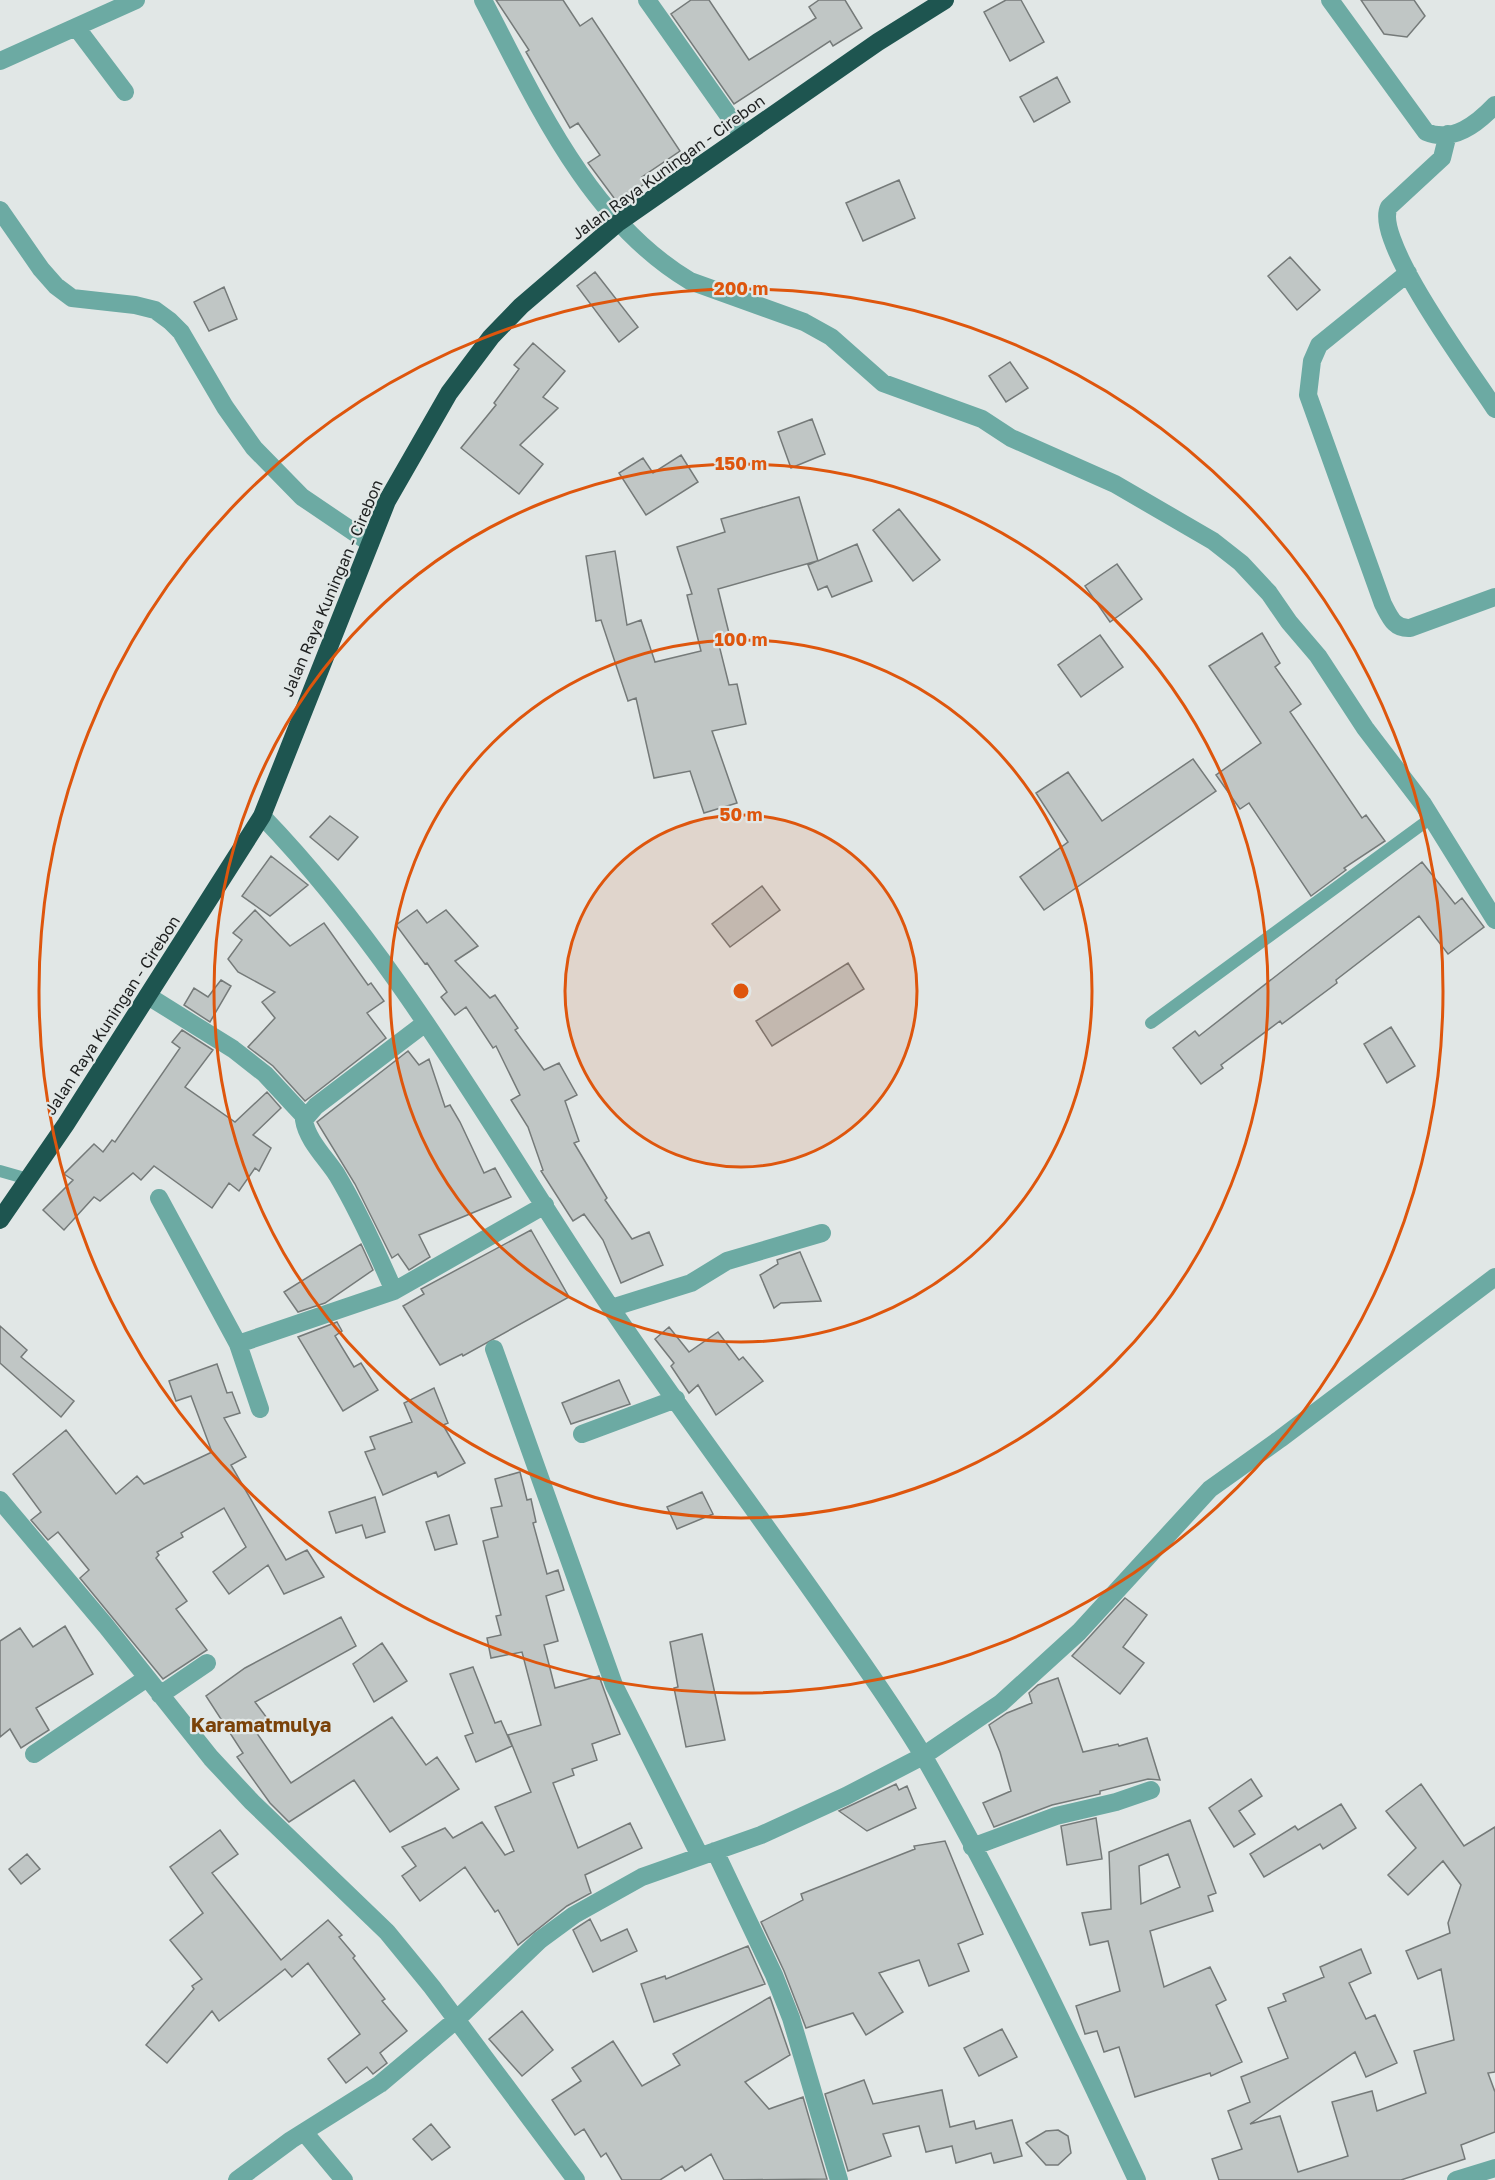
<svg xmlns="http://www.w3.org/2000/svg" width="1495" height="2180" font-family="'Golos Text',sans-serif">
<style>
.building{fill:#c0c6c5;stroke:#757a79;stroke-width:1.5;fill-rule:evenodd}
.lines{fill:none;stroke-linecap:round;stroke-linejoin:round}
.lane{stroke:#6caaa3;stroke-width:12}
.street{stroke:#6caaa3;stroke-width:18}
.highway{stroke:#1e5550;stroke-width:18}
.ring{fill:none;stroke:#de560d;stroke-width:3}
.labels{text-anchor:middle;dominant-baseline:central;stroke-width:4.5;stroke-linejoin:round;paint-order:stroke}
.street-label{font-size:16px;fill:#1e2020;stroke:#e1e7e6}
.quarter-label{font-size:20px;font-weight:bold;fill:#7a4209;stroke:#e1e7e6}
.centre{fill:#de560d;stroke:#e1e7e6;stroke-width:3}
.ring-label{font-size:18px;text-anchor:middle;font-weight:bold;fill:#de560d;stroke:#e1e7e6;stroke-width:4.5;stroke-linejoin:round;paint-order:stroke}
</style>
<rect width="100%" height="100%" fill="#e1e7e6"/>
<path class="building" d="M496 0H563L580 26 592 18 680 151 642 177 646 183 617 202 588 163 600 155 578 123 570 128 526 52 529 50Z
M691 0H709L749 60 816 18 809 7 819 0H845L862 28 833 46 830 41 734 104 671 14Z
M1006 0H1021L1044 42 1010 61 984 12Z
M1361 0H1414L1425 16 1407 37 1384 34Z
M1057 77 1070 102 1034 122 1020 97Z
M899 180 915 218 863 241 846 203Z
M1290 257 1320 290 1297 310 1268 276Z
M595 272 638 327 619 342 577 286Z
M224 287 237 319 209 331 194 302Z
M533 343 565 371 543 397 558 408 520 445 543 464 519 494 461 448 496 405 494 403 519 369 514 365Z
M1010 362 1028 388 1006 402 989 376Z
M812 419 825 454 791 468 778 432Z
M681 455 698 482 646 515 619 473 643 458 653 473Z
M799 497 818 561 857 544 872 581 832 597 827 586 818 590 808 565 817 561 718 589 729 633 717 637 729 685 737 684 746 724 712 731 737 803 704 813 690 771 654 778 636 698 628 701 601 620 596 621 586 556 615 551 627 625 641 620 655 662 701 651 687 595 692 594 677 547 725 532 721 519Z
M899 509 940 560 913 581 873 530Z
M1117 564 1142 599 1110 622 1085 586Z
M1262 633 1280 663 1275 667 1301 704 1290 712 1362 818 1366 815 1385 841 1344 868 1346 870 1311 896 1249 803 1240 809 1216 775 1261 743 1209 666Z
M1100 635 1123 667 1081 697 1058 665Z
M1193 759 1216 791 1044 910 1020 877 1068 842 1036 793 1068 772 1102 821Z
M330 816 358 837 338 860 310 837Z
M271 856 308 885 270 916 242 896Z
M1422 862 1455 904 1462 898 1484 927 1448 954 1419 916 1336 980 1337 983 1282 1024 1280 1021 1221 1065 1223 1068 1201 1084 1173 1048 1195 1031 1199 1036Z
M762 886 780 910 730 947 712 924Z
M255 910 290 946 324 923 368 985 371 983 384 1001 367 1013 386 1038 305 1101 273 1066 248 1047 275 1018 262 1002 275 992 238 972 228 959 242 940 233 933Z
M417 910 427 923 446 910 478 946 455 961 490 998 495 995 518 1028 515 1030 544 1070 559 1063 577 1095 565 1101 579 1141 574 1143 607 1198 605 1200 632 1239 649 1232 663 1265 621 1283 603 1240 584 1214 573 1221 541 1171 543 1170 528 1127 511 1100 520 1095 496 1046 493 1048 466 1007 455 1015 441 997 447 992 427 963 425 964 396 925Z
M848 963 864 989 772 1046 756 1021Z
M221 980 231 986 210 1022 184 1005 194 988 208 997Z
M1391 1027 1415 1066 1387 1083 1364 1044Z
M182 1030 213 1050 185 1087 235 1122 267 1092 281 1108 253 1135 271 1148 259 1171 255 1168 239 1191 229 1183 212 1208 154 1166 141 1180 133 1173 100 1201 94 1197 64 1230 43 1210 73 1180 64 1174 94 1144 103 1152 112 1140 115 1142 180 1048 172 1042Z
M408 1051 419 1065 429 1059 445 1107 450 1105 460 1122 484 1173 495 1168 511 1197 419 1235 430 1257 409 1270 398 1254 392 1258 355 1184 317 1122Z
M531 1230 569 1297 463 1356 462 1354 440 1365 403 1306 424 1294 421 1289Z
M361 1244 373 1270 325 1303 298 1312 284 1292Z
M800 1252 821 1301 781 1303 774 1308 760 1275 778 1264 777 1260Z
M337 1322 342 1331 335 1336 354 1367 361 1363 378 1390 343 1411 298 1337Z
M0 1326 27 1350 21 1357 74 1401 61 1417 0 1363Z
M669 1327 689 1352 718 1332 739 1360 743 1357 763 1381 716 1415 698 1385 689 1393 671 1366 674 1363 655 1339Z
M217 1364 227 1393 232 1392 240 1413 224 1418 246 1457 231 1465 286 1560 307 1550 324 1577 284 1594 268 1565 229 1594 213 1572 246 1547 224 1508 181 1533 183 1537 157 1552 159 1555 156 1558 187 1601 176 1609 207 1650 163 1679 80 1578 89 1570 58 1532 48 1540 31 1520 41 1512 13 1474 66 1430 116 1494 137 1476 144 1484 212 1452 191 1396 176 1401 169 1381Z
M619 1380 630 1404 571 1424 562 1403Z
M434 1388 448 1423 443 1425 465 1463 438 1477 436 1472 383 1495 365 1452 375 1449 370 1437 412 1422 404 1403Z
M520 1472 527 1500 531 1499 536 1522 533 1523 547 1574 558 1570 564 1590 546 1596 558 1641 544 1645 555 1688 599 1676 620 1734 592 1744 597 1760 572 1769 574 1775 553 1783 578 1848 630 1823 642 1848 585 1875 591 1893 567 1906 518 1945 498 1910 495 1912 465 1867 420 1901 402 1876 416 1866 402 1847 445 1828 453 1838 482 1822 505 1855 514 1851 495 1807 531 1792 508 1735 541 1725 522 1652 491 1658 487 1638 501 1635 496 1616 501 1615 483 1541 498 1537 491 1508 502 1506 495 1479Z
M702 1492 713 1514 677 1529 667 1507Z
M375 1497 385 1532 366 1538 362 1525 336 1533 329 1512Z
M449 1515 457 1544 435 1550 426 1522Z
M1125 1598 1147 1615 1123 1647 1144 1663 1120 1694 1072 1656Z
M341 1617 356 1646 255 1702 270 1722 256 1732 291 1783 392 1717 426 1765 437 1757 459 1789 390 1832 354 1780 289 1822 270 1803 237 1757 243 1753 206 1696 245 1668Z
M65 1626 93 1674 36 1708 49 1730 21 1748 10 1729 0 1737V1641L20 1628 33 1647Z
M702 1634 725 1740 686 1747 674 1688 678 1687 670 1642Z
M382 1643 407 1681 374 1702 353 1664Z
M473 1667 495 1723 501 1721 512 1746 476 1762 465 1736 473 1733 450 1674Z
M1058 1678 1083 1752 1118 1744 1119 1746 1147 1738 1160 1780 1148 1779 1100 1791V1794L1052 1805 994 1827 983 1803 1011 1791 1000 1752 989 1725 1007 1713 1032 1703 1029 1693 1038 1685Z
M1251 1779 1262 1796 1239 1811 1255 1834 1234 1847 1209 1808Z
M896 1784 899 1790 907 1786 916 1808 867 1831 839 1811Z
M1421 1784 1464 1846 1495 1827V2072L1488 2073 1495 2092V2132L1461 2145 1465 2159 1401 2180H1219L1212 2159 1242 2149 1228 2111 1250 2102 1241 2077 1288 2058 1268 2008 1286 2001 1283 1994 1324 1977 1320 1967 1361 1949 1371 1973 1349 1983 1366 2019 1375 2015 1397 2063 1366 2077 1355 2052 1250 2124 1280 2116 1298 2172 1348 2156 1332 2102 1372 2091 1377 2111 1426 2093 1414 2051 1454 2040 1441 1969 1418 1979 1406 1951 1450 1933 1448 1923 1461 1885 1443 1861 1408 1895 1388 1875 1416 1848 1386 1811Z
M1341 1804 1356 1828 1323 1849 1320 1844 1264 1877 1250 1854 1295 1826 1298 1830Z
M1096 1818 1102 1859 1067 1865 1061 1826Z
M1190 1820 1216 1893 1208 1896 1213 1911 1150 1931 1164 1987 1210 1967 1226 2000 1216 2005 1242 2062 1211 2076 1210 2073 1135 2097 1119 2047 1104 2052 1097 2031 1085 2034 1076 2006 1120 1991 1108 1941 1090 1945 1082 1913 1111 1909 1109 1852ZM1168 1854 1180 1887 1141 1904 1139 1866Z
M220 1830 238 1854 212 1873 281 1960 328 1920 342 1935 339 1937 355 1956 353 1958 385 1999 382 2001 407 2031 380 2053 387 2063 373 2074 367 2067 346 2083 328 2059 360 2034 308 1963 292 1977 285 1969 219 2021 212 2011 167 2063 146 2045 194 1989 192 1986 202 1979 170 1940 203 1913 170 1867Z
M945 1841 983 1934 958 1944 969 1971 929 1986 919 1960 879 1973 903 2012 866 2035 853 2013 806 2028 784 1971 761 1922 803 1900 801 1894 915 1849 914 1846Z
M27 1854 40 1869 21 1884 9 1869Z
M590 1919 601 1941 627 1929 637 1951 593 1972 573 1930Z
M748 1946 765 1984 654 2022 641 1984 665 1976 666 1979Z
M770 1997 790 2055 745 2082 769 2109 803 2097 827 2179 724 2180 711 2154 685 2171 682 2166 660 2180H622L606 2153 601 2157 584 2129 575 2135 552 2100 581 2081 572 2068 613 2041 642 2086 680 2065 673 2054Z
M522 2011 553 2050 522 2076 489 2039Z
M1002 2029 1017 2057 979 2076 964 2048Z
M864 2080 873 2104 942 2090 950 2127 974 2121 976 2129 1012 2120 1022 2156 994 2163 991 2153 956 2163 952 2146 926 2152 919 2126 883 2134 891 2156 848 2171 825 2094Z
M431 2124 450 2147 432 2160 413 2139Z
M1058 2130 1068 2136 1071 2153 1058 2165H1046L1026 2143 1046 2131Z"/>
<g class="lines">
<path class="lane" d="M1151 1023 1431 818
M0 1171 28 1179"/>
<path class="street" d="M483 0C536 101 588 220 690 281L804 322 831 337 883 383 982 419 1011 438 1115 484 1213 541 1241 563 1269 593 1289 622 1318 656 1365 728 1423 804 1495 920
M647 0 743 136
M1330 0 1426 132C1453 143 1477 124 1495 105
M76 27 125 92
M0 61 136 0
M1448 134 1442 158 1389 207C1372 240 1474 376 1495 409
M0 210 41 269 56 286 72 298 135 305 155 310 170 321 181 332 225 407 254 448 302 497 370 543
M1408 273 1319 345 1312 361 1308 395 1383 604C1390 617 1394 629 1410 628L1495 597
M262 816C402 961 499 1143 611 1308 680 1410 754 1508 824 1608 858 1657 894 1706 924 1757 1003 1894 1070 2037 1137 2180
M148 996 233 1049 265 1074 305 1117
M159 1198 238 1344 260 1409
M394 1291C377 1252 359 1212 337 1175 326 1158 307 1140 304 1120L316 1106 424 1024
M611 1308 691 1283 727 1261 822 1233
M238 1344 394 1291 545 1205
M494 1349 614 1685 700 1856
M582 1434 676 1399
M0 1500 106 1626 211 1758 252 1802 387 1932 432 1987 576 2180
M160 1695 207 1663
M34 1754 147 1678
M972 1847 1056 1816 1116 1802 1151 1790
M715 1851 774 1975 791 2018 839 2180
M304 2132 344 2180
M237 2180 291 2140 380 2084 456 2020 540 1940 574 1915 642 1877 761 1835 846 1796 923 1756 1001 1703 1079 1632 1210 1489 1280 1439 1495 1277
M1456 2180 1495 2168"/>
<path class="highway" d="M0 1220 66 1124 262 816 387 501 449 393 491 337 521 306 619 222 878 42 945 0"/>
</g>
<circle cx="741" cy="991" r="176" fill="#de560d" fill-opacity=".12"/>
<g class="ring">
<circle cx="741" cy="991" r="176"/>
<circle cx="741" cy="991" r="351"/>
<circle cx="741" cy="991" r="527"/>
<circle cx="741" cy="991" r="702"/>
</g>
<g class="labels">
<g class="street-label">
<text transform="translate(668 167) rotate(-36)">Jalan Raya Kuningan - Cirebon</text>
<text transform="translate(332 588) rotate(-67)">Jalan Raya Kuningan - Cirebon</text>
<text transform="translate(112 1015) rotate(-57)">Jalan Raya Kuningan - Cirebon</text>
</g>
<g class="quarter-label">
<text x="261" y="1724">Karamatmulya</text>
</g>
</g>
<circle cx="741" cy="991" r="9" class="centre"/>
<g class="ring-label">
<text x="741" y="295">200 m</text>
<text x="741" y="470">150 m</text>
<text x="741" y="646">100 m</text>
<text x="741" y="821">50 m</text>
</g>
</svg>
